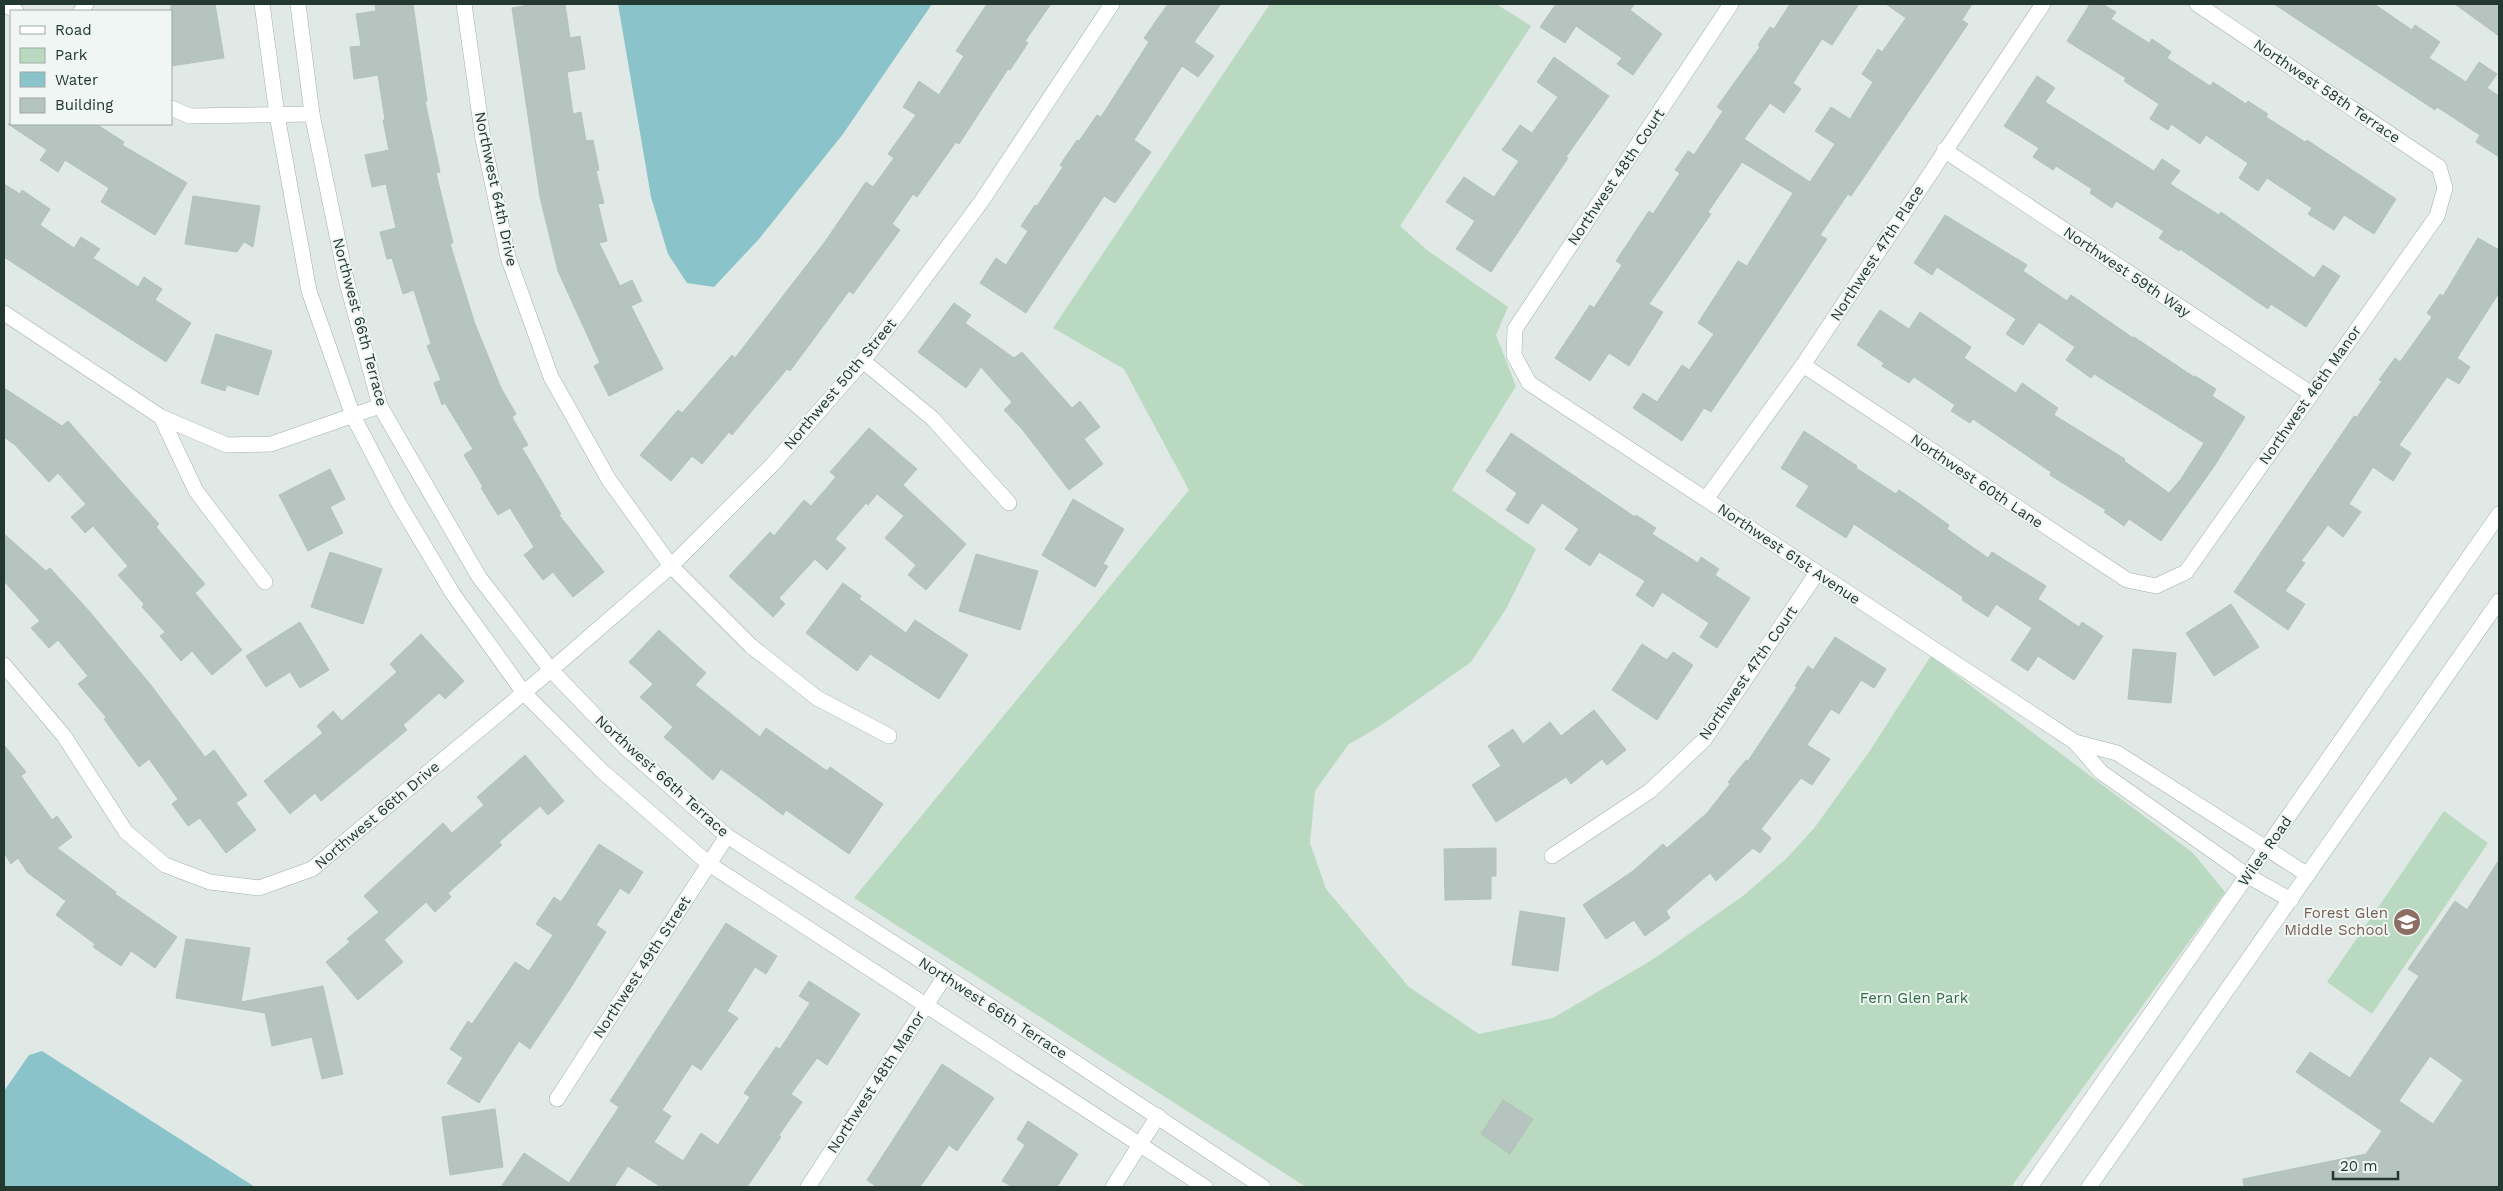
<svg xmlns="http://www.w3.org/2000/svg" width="2503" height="1191" font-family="'Work Sans',sans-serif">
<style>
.green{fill:#bad9c1}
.water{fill:#8bc3cb}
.building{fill:#b5c4be;stroke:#b3c2bb;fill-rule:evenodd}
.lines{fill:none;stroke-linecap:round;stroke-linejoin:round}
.minor-casing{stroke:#a3b0ab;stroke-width:16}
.tertiary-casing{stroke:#a3b0ab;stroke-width:16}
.secondary-casing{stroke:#a0b4ac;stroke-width:16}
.minor{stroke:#fff;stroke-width:15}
.tertiary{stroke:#fff;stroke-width:15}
.secondary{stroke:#fff;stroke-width:15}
.labels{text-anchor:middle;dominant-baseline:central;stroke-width:4;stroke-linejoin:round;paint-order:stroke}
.street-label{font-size:15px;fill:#223831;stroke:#f0f6f3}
.education-label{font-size:15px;fill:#785e54;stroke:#f0f6f3;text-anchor:end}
.park-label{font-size:15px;fill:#2f6c45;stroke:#f0f6f3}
</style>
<rect width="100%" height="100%" fill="#e0e9e5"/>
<path class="green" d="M1270 4H1496L1531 26 1400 226 1427 250 1508 307 1496 335 1516 386 1452 490 1536 549 1506 609 1471 662 1383 724 1348 745 1315 791 1310 843 1326 889 1409 987 1479 1034 1553 1018 1652 960 1743 896 1787 858 1815 827 1869 752 1931 656 2193 853 2225 892 2011 1187H1306L854 898 1189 490 1124 369 1053 328Z
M2444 811 2488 843 2372 1014 2327 982Z"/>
<path class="water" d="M618 4H932L843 134 759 239 714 287 687 283 668 254 651 197Z
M42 1051 255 1187H4V1091L29 1055Z"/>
<path class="building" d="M171 4H215L224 58 171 66Z
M375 4H413L427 101H425L440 172 436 173 453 243 450 244 475 324 501 388 516 414 512 417 528 445 522 448 561 514 559 515 604 572 573 597 553 572 543 580 524 555 534 547 510 508 498 515 481 488 483 487 464 455 473 449 445 403 442 405 434 383 441 380 427 346 431 344 414 290 403 294 392 258 387 259 380 232 396 228 386 184 372 187 365 155 389 150 383 120H385L378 75 354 79 350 47 361 46 356 14 376 11Z
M524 4H565L570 38 580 36 585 69 567 72 573 114 581 112 586 141 593 140 599 170 596 171 604 203 598 204 607 241 599 243 620 286 632 280 642 301 631 306 663 369 609 396 594 366 600 363 558 271 540 197 512 8 524 6Z
M987 4H1051L1025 41 1028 43 1010 70 1008 69 959 144 956 142 917 197 913 194 892 224 900 230 853 294 849 291 790 371 787 369 732 435 729 432 702 464 692 456 671 481 640 455 678 410 682 413 732 355 735 358 824 243 866 182 873 187 894 158 888 154 916 115 903 107 919 81 939 95 964 56 956 51Z
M1168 4H1221L1194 42 1214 56 1198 77 1182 66 1134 140 1151 152 1115 203 1104 196 1026 313 980 283 996 258 1006 265 1028 231 1021 226 1035 205 1037 206 1063 167 1060 165 1077 140 1079 141 1097 115 1101 117 1149 42 1144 38Z
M1556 4H1635L1630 10 1662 34 1633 75 1617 64 1622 58 1576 26 1565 43 1540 27Z
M1790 4H1859L1832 45 1822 39 1793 83 1801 89 1784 113 1770 103 1744 139 1810 182 1835 144 1815 131 1831 107 1850 119 1873 82 1862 74 1878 49 1882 52 1906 18 1886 4H1972L1962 20 1968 24 1851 196 1848 194 1820 235 1827 239 1770 325 1711 412 1704 408 1682 441 1633 408 1643 393 1657 402 1682 365 1689 370 1714 334 1698 323 1738 261 1747 266 1793 193 1742 162 1708 212 1711 214 1649 304 1663 312 1629 366 1609 353 1590 381 1555 358 1590 305 1594 308 1622 265 1616 261 1649 211 1653 214 1680 173 1675 170 1688 151 1694 155 1723 111 1717 107 1760 47 1758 45 1770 27 1774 29Z
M2090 4H2102L2116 12 2111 19 2149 43 2152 39 2171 52 2167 58 2210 86 2213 82 2246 104 2248 101 2268 114 2266 117 2305 142 2307 140 2396 199 2374 234 2344 215 2334 230 2308 214 2312 208 2267 178 2258 191 2239 178 2248 163 2206 135 2200 144 2171 124 2168 130 2150 119 2159 104 2124 81 2126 78 2067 41Z
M2274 4H2374L2412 30 2415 25 2440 42 2429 58 2466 82 2479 62 2497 74 2487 88 2499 96V157L2476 142 2480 135 2437 107 2435 110Z
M2455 4H2499V36Z
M1554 57 1609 96 1566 157 1568 158 1491 272 1456 249 1475 221 1446 202 1464 177 1494 197 1519 161 1502 150 1520 125 1532 133 1558 97 1537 82Z
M2037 76 2055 88 2045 102 2154 171 2162 159 2180 171 2170 184 2219 215 2221 212 2314 278 2323 265 2340 276 2306 327 2271 304 2268 309 2180 249 2179 251 2159 238 2164 231 2116 201 2112 208 2090 193 2092 189 2056 166 2053 170 2033 157 2039 148 2004 126Z
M8 124H96L124 142 122 145 187 183 155 235 101 202 109 188 65 160 58 172 40 160 47 150Z
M4 184 20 194 22 190 50 209 40 225 74 248 81 237 100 249 93 258 138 287 144 277 162 289 155 300 191 323 166 362 4 257Z
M193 196 260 206 253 247 244 242 237 252 185 244Z
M1945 215 2027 265 2023 271 2067 301 2071 295 2133 338 2134 337 2194 377 2195 376 2216 389 2212 396 2245 417 2213 468 2161 541 2129 519 2124 526 2104 512 2106 510 2050 475 2051 472 1973 419 1970 423 1951 411 1955 405 1914 377 1909 383 1882 366 1884 363 1857 345 1880 310 1909 329 1920 312 1971 347 1964 358 2016 393 2022 383 2058 408 2054 415 2125 459 2124 461 2169 493 2181 479 2204 443 2094 374 2091 378 2066 360 2075 347 2039 322 2023 345 2006 334 2016 319 1937 267 1932 275 1914 263Z
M2478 238 2499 250V293L2457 358 2470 367 2459 384 2447 377 2399 445 2411 453 2393 481 2373 467 2349 504 2361 512 2343 537 2328 525 2301 561 2305 563 2285 591 2305 604 2288 630 2234 592 2354 416 2357 417 2382 381 2379 380 2395 358 2400 362 2432 317 2427 313 2440 294 2443 296Z
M954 303 971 315 965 323 1014 358 1022 352 1072 408 1080 401 1100 427 1084 439 1103 464 1069 490 1022 429 1004 410 1012 402 981 367 966 388 918 352Z
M216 334 272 351 258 395 227 385 225 391 201 383Z
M4 388 62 426 68 421 159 524 156 527 205 584 195 593 242 650 212 675 192 651 181 661 160 636 165 632 142 607 144 604 118 575 128 566 93 526 85 533 71 517 86 504 58 473 49 482 15 445 4 437Z
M869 428 917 469 903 485 966 544 926 590 908 575 916 565 885 538 904 516 877 494 868 505 866 503 835 539 846 548 827 570 815 559 779 598 785 604 773 617 729 576 770 532 774 536 804 500 811 506 836 477 830 472Z
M1804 431 1857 466 1856 468 1896 494 1899 490 1921 505 1949 525 1947 529 1988 558 1992 552 2046 586 2038 599 2079 627 2082 622 2103 636 2074 680 2038 656 2028 671 2011 660 2032 628 1996 604 1988 617 1962 600 1963 597 1854 524 1846 538 1796 506 1809 486 1781 468Z
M1511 433 1635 517 1636 515 1656 528 1652 534 1698 563 1701 557 1719 569 1715 575 1750 598 1717 648 1700 637 1709 623 1662 592 1653 607 1636 595 1645 581 1599 552 1590 566 1565 549 1579 529 1542 503 1528 524 1506 510 1517 493 1486 471Z
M330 469 345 499 330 507 343 533 308 551 279 495Z
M1073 499 1124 529 1103 564 1108 566 1095 587 1042 555Z
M4 534 46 571 50 568 89 611 150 684 205 757 214 750 247 795 236 803 256 830 226 853 200 818 188 826 172 804 178 799 149 759 139 767 104 719 106 717 78 684 88 676 58 640 49 648 31 628 40 621 4 581Z
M330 552 382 569 363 624 311 607Z
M976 554 1038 571 1020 630 959 611Z
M843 583 861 596 859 599 906 633 915 620 968 655 939 699 870 654 857 671 806 633Z
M2231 604 2259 647 2214 676 2186 633Z
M300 622 329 670 300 688 290 672 266 687 246 656Z
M659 630 706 673 695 685 760 737 766 728 827 771 830 767 883 804 849 854 786 810 783 815 721 769 713 780 664 737 673 727 640 697 653 684 629 662Z
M421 634 464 681 445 699 439 693 403 725 407 730 321 801 315 793 290 814 264 781 323 733 317 726 333 711 342 721 397 672 390 664Z
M1835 637 1886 669 1874 688 1861 680 1839 714 1831 709 1807 745 1830 759 1812 785 1801 778 1761 829 1771 838 1760 853 1753 848 1716 881 1710 873 1666 911 1670 918 1645 936 1634 920 1606 939 1583 905 1633 871 1663 844 1667 848 1707 813 1730 784 1728 782 1746 760 1748 761 1797 687 1795 686 1808 666 1813 670Z
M1642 644 1667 660 1673 652 1693 665 1657 720 1612 690Z
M2133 649 2176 653 2171 703 2128 699Z
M1594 710 1626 750 1607 765 1602 759 1571 784 1566 777 1496 822 1472 785 1501 766 1488 746 1513 729 1523 744 1550 722 1561 736Z
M4 745 26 772 21 776 52 820 57 816 72 837 57 848 116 892 115 894 177 937 155 968 131 951 121 966 93 947 95 944 56 915 66 901 28 873 18 858 11 864 4 853Z
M525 755 564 801 548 815 540 806 499 842 502 845 448 893 451 897 435 912 426 902 384 940 403 962 358 1000 326 962 350 942 347 939 379 912 364 896 443 823 452 833 484 805 477 797Z
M599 844 643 872 629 894 620 888 596 925 606 932 566 995 530 1049 519 1041 479 1103 447 1083 463 1058 450 1049 468 1021 472 1024 515 962 529 971 553 935 536 924 554 897 561 902Z
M1496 848V876H1491V899L1445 900 1444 849Z
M2499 860V1187H2244L2243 1179 2366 1154 2382 1131 2296 1072 2310 1052 2350 1078 2419 976 2408 969 2455 901 2467 910ZM2430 1056 2463 1080 2433 1124 2399 1101Z
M1520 911 1565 918 1558 971 1512 965Z
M726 923 777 956 766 974 755 967 727 1011 738 1018 701 1070 692 1064 662 1110 671 1116 654 1142 683 1161 701 1133 718 1145 750 1097 744 1093 776 1047 780 1049 810 1003 799 996 809 981 860 1014 827 1065 817 1058 791 1094 802 1102 779 1135 781 1137 747 1187H661L628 1166 614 1187H501L524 1153 569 1183 619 1107 610 1101Z
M186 939 250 948 241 1002 323 986 343 1074 322 1079 312 1037 272 1046 265 1013 176 998Z
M942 1064 994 1098 957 1151 949 1145 920 1187H877L867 1180Z
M1503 1100 1533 1119 1510 1154 1481 1134Z
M495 1109 503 1167 450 1175 442 1117Z
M1028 1121 1078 1154 1057 1187H1013L1002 1181 1025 1145 1017 1139Z"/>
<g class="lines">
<g class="minor-casing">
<path id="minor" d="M4 4 16 11
M464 4 483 139 508 257 551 377 609 480 671 566 751 646 817 698 889 736
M1731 4 1515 329 1514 355 1529 383 2075 742 2101 772 2248 876 2291 900
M81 11 86 4
M171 108 190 116 312 114
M1944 150 2310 393
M4 313 161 417 196 491 265 582
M863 361 932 418 1009 503
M1803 365 2127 580 2156 586 2186 572 2437 216 2445 188 2439 167 2197 4
M161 417 227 445 271 444 380 406
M1706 499 1803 365 2043 4
M4 665 64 736 126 832 165 865 210 882 259 888 312 869 551 670 671 566 772 465 863 361 981 202 1112 4
M2075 742 2117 753 2308 875
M1552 856 1650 791 1704 740 1817 573
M557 1099 727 836
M808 1187 945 976
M1113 1187 1158 1116"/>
</g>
<g class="tertiary-casing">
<path id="tertiary" d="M262 4 277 115 309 291 353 416 398 502 453 594 524 693 602 771 709 864 1205 1187
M298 4 312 114 346 279 380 406 479 577 551 670 626 748 727 836 945 976 1263 1187"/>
</g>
<g class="secondary-casing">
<path id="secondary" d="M2030 1187 2499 514
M2089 1187 2499 601"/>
</g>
<use href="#minor" class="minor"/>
<use href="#tertiary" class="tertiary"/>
<use href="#secondary" class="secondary"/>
</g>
<defs>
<g id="school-disc" transform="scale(1.4375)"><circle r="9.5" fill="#8d6e63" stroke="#f0f6f3"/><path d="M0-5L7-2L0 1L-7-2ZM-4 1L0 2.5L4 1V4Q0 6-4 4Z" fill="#fff"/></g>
</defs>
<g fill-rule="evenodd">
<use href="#school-disc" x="2407" y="922"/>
</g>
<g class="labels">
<g class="street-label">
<text transform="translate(2327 91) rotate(34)">Northwest 58th Terrace</text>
<text transform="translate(1616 177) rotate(-56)">Northwest 48th Court</text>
<text transform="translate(496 189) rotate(78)">Northwest 64th Drive</text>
<text transform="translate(1877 253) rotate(-57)">Northwest 47th Place</text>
<text transform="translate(2127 272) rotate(34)">Northwest 59th Way</text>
<text transform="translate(360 322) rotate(75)">Northwest 66th Terrace</text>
<text transform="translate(840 384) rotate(-50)">Northwest 50th Street</text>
<text transform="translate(2310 395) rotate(-55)">Northwest 46th Manor</text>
<text transform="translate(1977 481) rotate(34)">Northwest 60th Lane</text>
<text transform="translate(1789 554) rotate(34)">Northwest 61st Avenue</text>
<text transform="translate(1748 673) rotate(-55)">Northwest 47th Court</text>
<text transform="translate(662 776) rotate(42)">Northwest 66th Terrace</text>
<text transform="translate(377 815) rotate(-40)">Northwest 66th Drive</text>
<text transform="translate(2265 851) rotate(-55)">Wiles Road</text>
<text transform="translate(642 967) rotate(-57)">Northwest 49th Street</text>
<text transform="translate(993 1008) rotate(33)">Northwest 66th Terrace</text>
<text transform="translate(876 1082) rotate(-57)">Northwest 48th Manor</text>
</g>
<g class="education-label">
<text x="2388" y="913">Forest Glen<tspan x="2388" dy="17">Middle School</tspan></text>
</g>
<g class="park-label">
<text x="1914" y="998">Fern Glen Park</text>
</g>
</g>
<rect width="2503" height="1191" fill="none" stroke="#223831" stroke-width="10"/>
<rect x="10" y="10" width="162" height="115" fill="#f0f6f3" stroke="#9eaaa5"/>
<rect x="20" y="26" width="25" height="8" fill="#ffffff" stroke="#9eaaa5"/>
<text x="55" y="35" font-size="15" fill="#223831">Road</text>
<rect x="20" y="48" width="25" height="15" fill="#bad9c1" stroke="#9eaaa5"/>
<text x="55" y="60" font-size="15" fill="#223831">Park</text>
<rect x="20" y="72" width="25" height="15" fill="#8bc3cb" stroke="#9eaaa5"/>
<text x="55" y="85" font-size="15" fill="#223831">Water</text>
<rect x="20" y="98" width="25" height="15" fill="#b5c4be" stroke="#9eaaa5"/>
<text x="55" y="110" font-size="15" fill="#223831">Building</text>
<path d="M2333 1171v8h65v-8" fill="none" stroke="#223831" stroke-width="2.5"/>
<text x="2340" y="1171" font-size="15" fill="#223831" stroke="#f0f6f3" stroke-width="4" paint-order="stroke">20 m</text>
</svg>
